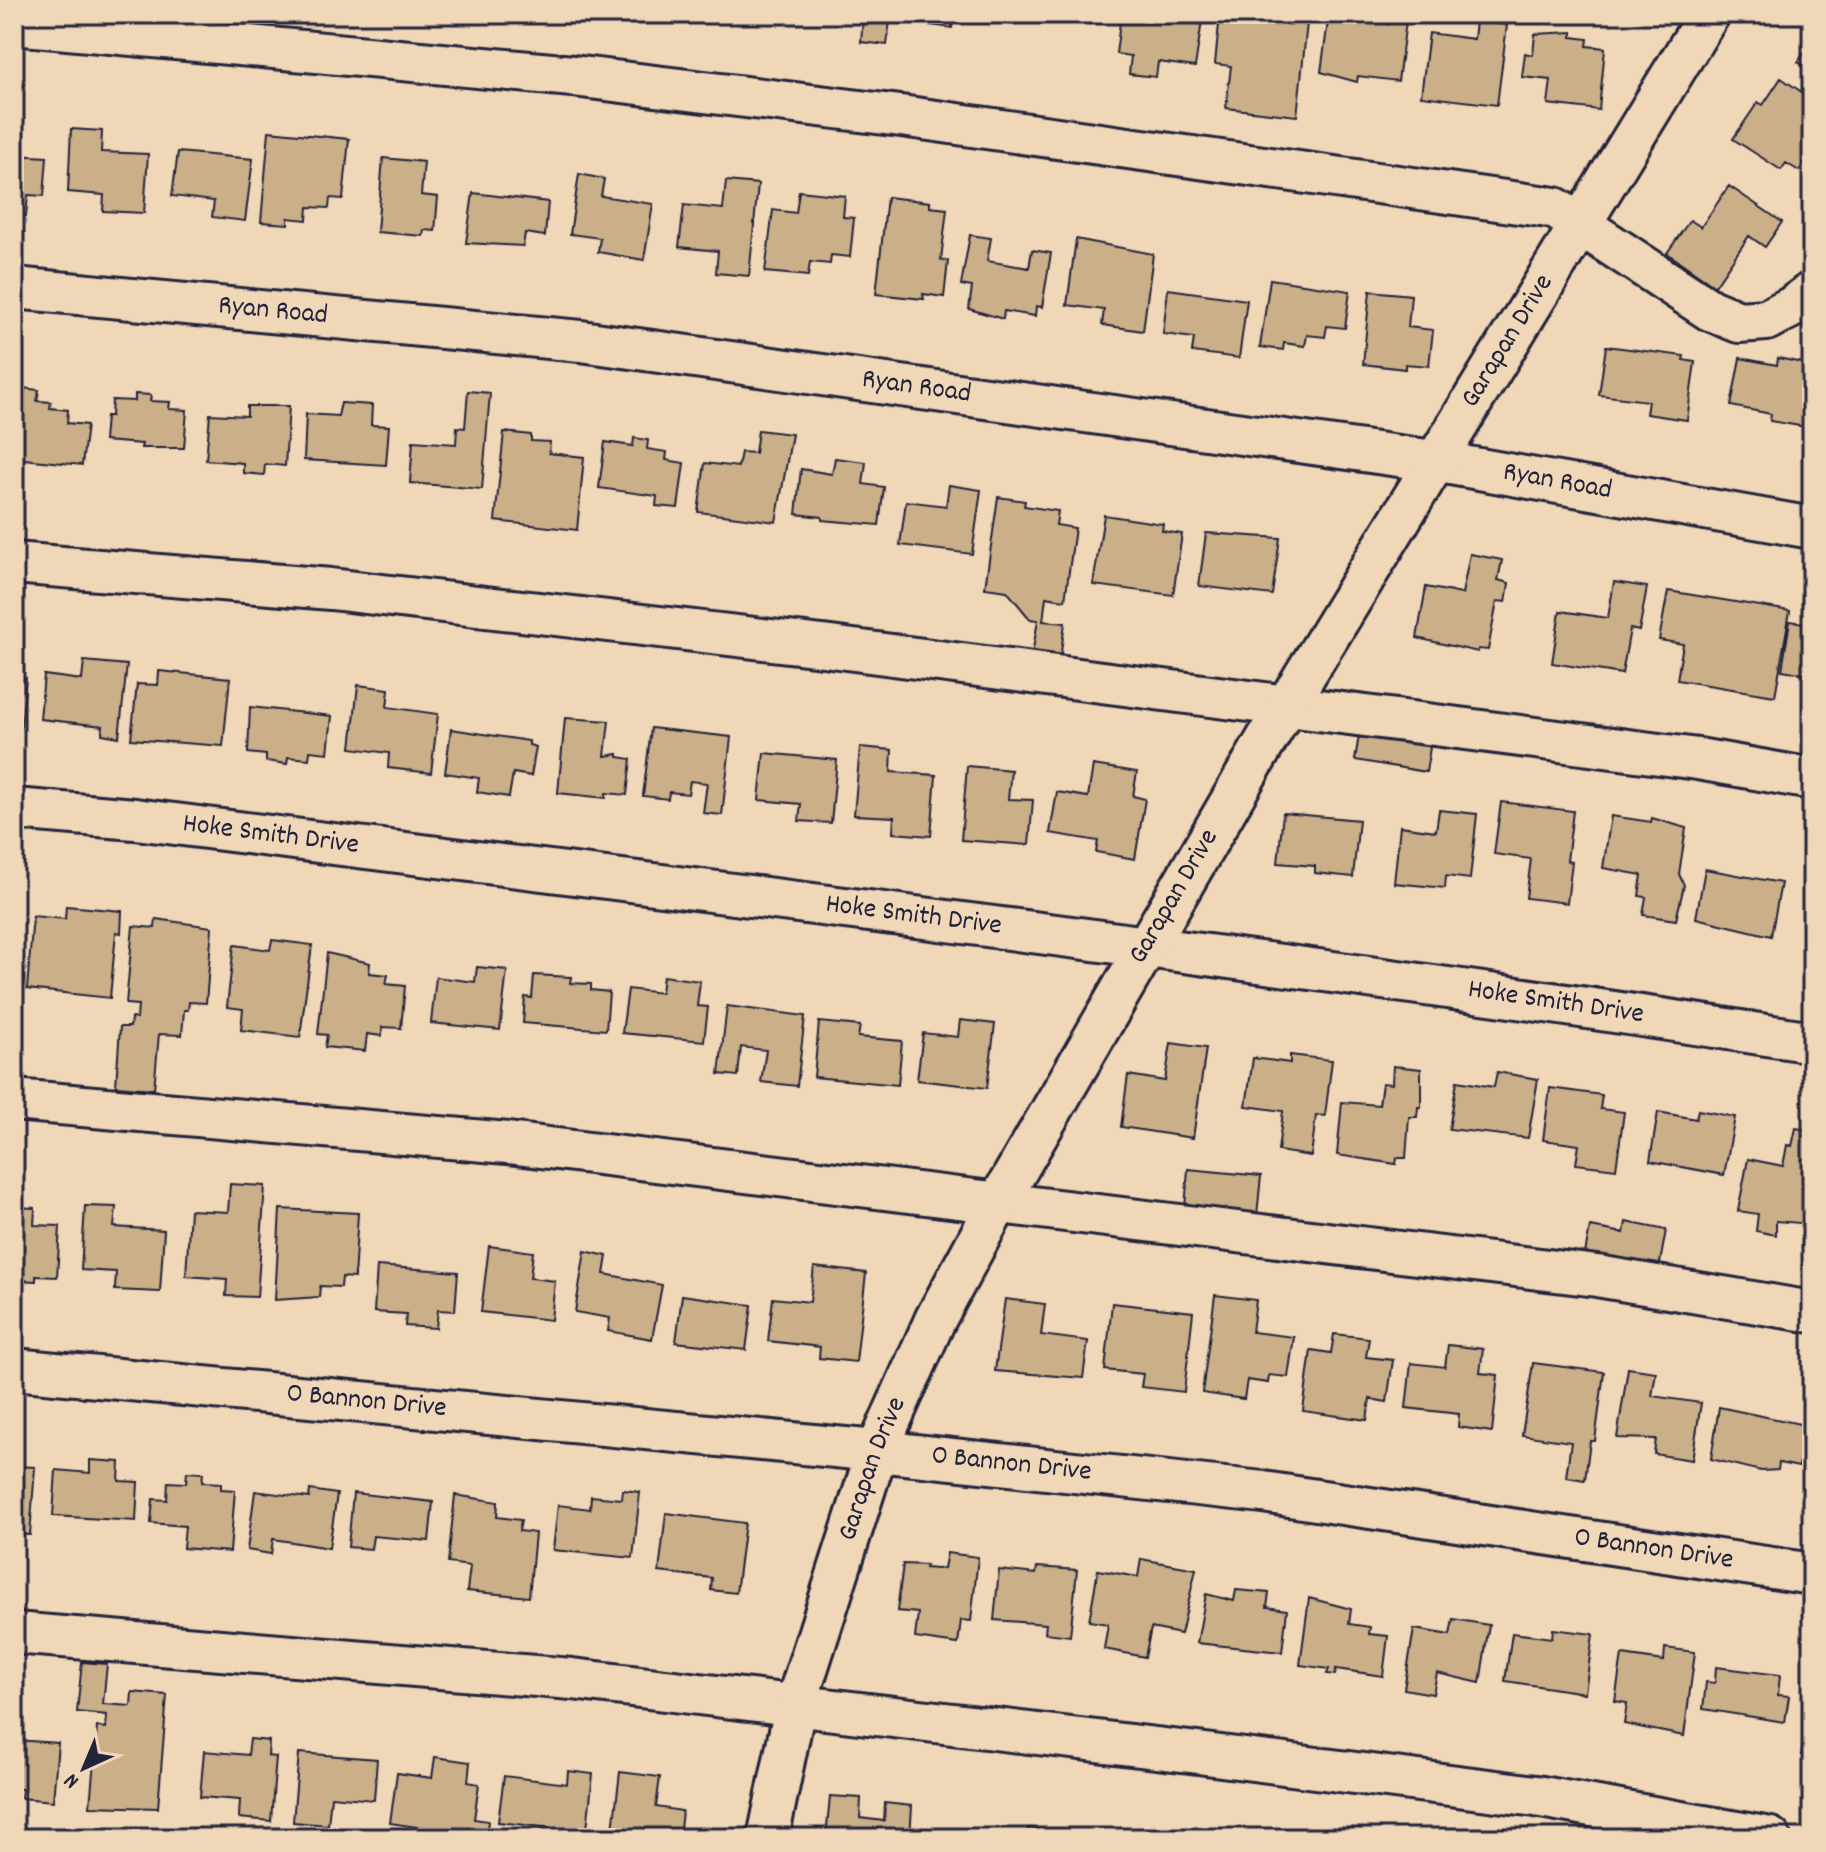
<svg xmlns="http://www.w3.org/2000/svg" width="1826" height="1852" font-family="Dekko,sans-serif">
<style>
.building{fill:#cbaf89;stroke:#22223b;stroke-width:2}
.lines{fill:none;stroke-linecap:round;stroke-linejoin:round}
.minor-casing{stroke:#22223b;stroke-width:46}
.minor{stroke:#efd7b7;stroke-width:40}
.labels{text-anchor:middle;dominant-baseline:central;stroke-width:6;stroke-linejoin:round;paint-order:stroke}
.street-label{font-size:28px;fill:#22223b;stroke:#efd7b7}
</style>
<rect width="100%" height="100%" fill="#efd7b7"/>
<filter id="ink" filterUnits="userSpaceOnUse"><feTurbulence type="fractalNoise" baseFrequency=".0125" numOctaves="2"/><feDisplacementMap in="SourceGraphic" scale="16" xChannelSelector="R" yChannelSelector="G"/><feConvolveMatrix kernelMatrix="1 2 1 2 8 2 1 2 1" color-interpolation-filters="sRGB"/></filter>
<g filter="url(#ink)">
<path class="building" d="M833 14H903L902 22 890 20 887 45 861 42 863 18Z
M924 14H954L952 28 922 24Z
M1121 14H1203L1195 67 1158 62 1156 77 1129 74 1131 56 1116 54Z
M1220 14H1308L1297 116 1226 108 1231 66 1215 64Z
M1329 14H1354L1389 24 1390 14H1407L1398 81 1358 76 1357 82 1321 72Z
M1476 21 1507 25 1497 105 1421 96 1429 33 1474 39Z
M1572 32V37L1588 39 1587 46 1605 48 1599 110 1548 104 1551 80 1522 77 1525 53 1533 55 1535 34Z
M1812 41V71L1798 62Z
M1781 78 1812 99V151L1799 171 1786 163 1781 170 1733 139 1758 102 1763 105Z
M71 129 102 131 101 152 148 154 144 213 103 211 104 195 68 192Z
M269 131 349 139 343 199 330 198 329 208 308 207 307 220 288 218V224L261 222Z
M178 152 253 159 245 221 212 217 214 201 172 196Z
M14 155 47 157 44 196 28 195 26 216 14 215Z
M383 158 424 162 421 195 438 197 435 231 424 230 423 236 377 232Z
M579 174 604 179 601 196 653 204 644 260 598 252 600 238 570 234Z
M726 181 758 184 749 276 716 273 718 251 679 247 684 205 723 209Z
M1729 186 1782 222 1765 247 1749 236 1715 286 1667 253 1690 220 1701 227Z
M799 191 845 196 843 217 854 218 850 257 831 255 830 264 810 262 808 276 765 272 773 210 796 213Z
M473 193 548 202 545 236 525 233 523 246 466 243Z
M887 197 930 202V207L947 209 941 260 948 261 944 297 923 294 924 299 876 294Z
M970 235 991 238 987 261 1029 268 1032 250 1051 253 1042 307 1036 306 1035 316 1004 311 1003 319 969 309 972 287 961 285Z
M1076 239 1153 254 1143 331 1102 325 1104 310 1067 305Z
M1270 279 1350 291 1345 328 1327 326 1325 337 1307 335 1305 346 1284 343 1283 350 1260 347Z
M1168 289 1247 300 1239 358 1192 352 1194 338 1163 334Z
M1370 291 1411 295 1408 327 1433 330 1429 366 1405 364V369L1363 364Z
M1606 346 1684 356 1683 360 1695 362 1687 420 1646 414 1648 401 1599 395Z
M1740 358 1777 365 1778 358 1812 365V398L1806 427 1770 421 1771 414 1731 406Z
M14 387 39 390 37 401 51 402 50 408 68 410 67 423 87 425 82 465 14 458Z
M468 391 490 393 482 489 410 483 413 441 456 444 457 427 465 428Z
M135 394 151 395 150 401 170 402 169 409 187 410 184 448H141L142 444 104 441 106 416H111L112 400 135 401Z
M341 403 372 405 371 425 389 426 386 465 304 460 306 414 338 416Z
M247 406H289L285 466 265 464 264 475 243 473V463L206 460 210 414 247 416Z
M758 430 792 434 776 522 698 512 705 463 738 467 741 452 755 453Z
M504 432 531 435V441L550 442 549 453 584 457 577 530 495 521Z
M634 438 648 440 647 449 667 452 666 460 684 463 678 508 656 506 657 496 599 488 605 442 633 446Z
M835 458 866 462 863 484 884 487 879 525 822 520V517L796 514 801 469 832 474Z
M949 485 981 490 972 554 900 545 906 501 946 506Z
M998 497 1025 501 1024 506 1058 511 1056 525 1075 528 1065 600 1046 597 1043 621 1065 623 1060 659 1032 655 1038 620 1030 619 1007 591 985 588Z
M1104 515 1163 524 1162 531 1182 534 1173 595 1093 585Z
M1206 533 1280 538 1272 595 1199 586Z
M1470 554 1502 560 1498 580 1509 583 1506 602 1497 601 1488 650 1478 649V652L1417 638 1426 587 1462 594Z
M1614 582 1647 587 1639 631 1630 629 1622 674 1552 663 1560 611 1608 618Z
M1668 591 1790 611 1775 696 1677 680 1683 644 1659 640Z
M1790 621 1812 624V675L1782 670Z
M84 661 127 665 119 737 102 734 103 726 40 719 44 675 82 680Z
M159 671 230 678 223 746 131 739 137 684 158 685Z
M14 677 26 678 21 729 14 728Z
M358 685 389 689 387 707 438 714 431 773 388 768 389 753 351 748Z
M250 707 332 716 328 753 310 751 309 759 288 757 287 764 266 761V755L248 753Z
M565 718 609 721 605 756 618 754V757L631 759 627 795 606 793V798L558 793Z
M1361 723 1432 735 1426 772 1355 760Z
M651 728 731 737 722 815 703 813 707 783 690 781 688 794 669 792 668 799 643 796Z
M451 729 529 741V745L536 747 531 776 513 773 509 797 477 792 479 778 445 773Z
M860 747 892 750 891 772 936 775 931 836 893 833 894 817 854 815Z
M764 753 837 760 831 823 799 821 801 804 759 800Z
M1093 765 1137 772 1133 796 1145 799 1135 859 1096 852 1098 841 1050 833 1057 792 1088 797Z
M967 766 1011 770 1008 799 1033 800 1029 845 961 840Z
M1501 802 1573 811 1567 861 1572 862 1567 903 1526 898 1531 859 1494 854Z
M1439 810 1477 814 1470 879 1446 876 1445 888 1394 883 1400 826 1436 831Z
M1283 813 1359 820 1353 877 1315 873V866L1278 863Z
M1611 816 1651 822 1652 818 1686 828 1679 874 1684 885 1676 920 1643 915 1646 897 1639 896 1642 875 1603 868Z
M1705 869 1781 883 1771 936 1696 918Z
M66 906 122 911 121 933 116 932 110 998 27 989 33 916 65 919Z
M156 919 212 927 206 1003 189 1002 188 1010H184L182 1035 159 1034 154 1089 116 1086 120 1027H130L131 1018 137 1019 138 1005 126 1004 133 926 155 928Z
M272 940 312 945 300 1037 241 1030 243 1009 227 1007 234 945 270 950Z
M327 953 370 963 369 973 388 975 386 984 405 986 401 1028 382 1027V1036L367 1034 365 1051 325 1047 327 1035 318 1034Z
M477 967 507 970 500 1030 431 1023 436 977 475 982Z
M534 975 571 977 570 983 591 984V990L609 992 606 1030 523 1023 525 997 532 998Z
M663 976 700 981 697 1006 708 1007 704 1041 622 1033 628 989 661 993Z
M727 1006 805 1016 797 1086 761 1082 766 1050 741 1047 738 1076 719 1074Z
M960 1020 995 1024 987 1088 917 1080 923 1033 958 1037Z
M819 1022 860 1026 858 1037 902 1041 898 1085 814 1077Z
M1171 1043 1206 1048 1193 1138 1121 1127 1128 1075 1165 1081Z
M1290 1055 1332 1060 1325 1116 1316 1115 1311 1156 1278 1151 1283 1111 1246 1106 1253 1058 1290 1063Z
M1393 1066 1421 1069V1107H1418L1417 1117H1409L1406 1158H1397L1396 1164 1337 1155 1342 1102 1379 1105 1382 1083 1392 1084Z
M1497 1072 1538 1079 1528 1138 1449 1129 1457 1081 1494 1087Z
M1550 1088 1602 1095 1600 1109 1624 1112 1616 1169 1576 1164 1579 1145 1543 1140Z
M1698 1110 1735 1117 1724 1175 1650 1161 1658 1112 1696 1119Z
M1796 1128 1812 1131V1224L1776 1221V1235L1756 1231 1758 1214 1738 1211 1748 1159 1783 1166 1787 1145 1792 1146Z
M1188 1169 1261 1176 1257 1215 1185 1208Z
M230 1184 265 1186 257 1297 226 1296 227 1279 186 1276 190 1210 228 1212Z
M85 1206 116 1207 114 1227 164 1230 160 1292 115 1290 116 1272 81 1270Z
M14 1207 35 1208 34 1225 60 1226 57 1277 36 1276V1281L14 1280Z
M280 1209 358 1213 354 1278 342 1277 341 1287 320 1286 319 1297 275 1300Z
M1626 1222 1666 1230 1658 1274 1584 1259 1590 1227 1624 1233Z
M489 1246 533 1252 530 1278 555 1281 551 1320 481 1312Z
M585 1251 607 1256 604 1274 662 1285 652 1339 608 1331 610 1318 575 1312Z
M377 1266 458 1272 455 1311 438 1310 436 1328 405 1326 406 1314 374 1312Z
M814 1267 866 1273 856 1362 819 1358 820 1347 768 1341 773 1298 810 1302Z
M682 1295 752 1305 746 1350 676 1342Z
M1215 1295 1256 1300 1252 1332 1294 1337 1288 1377 1269 1375 1268 1383 1247 1380 1244 1399 1202 1393Z
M1005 1299 1045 1304 1041 1335 1088 1341 1083 1378 995 1371Z
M1112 1303 1193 1312 1184 1392 1141 1387 1143 1374 1105 1370Z
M1334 1334 1369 1338 1366 1357 1393 1360 1387 1402 1370 1399 1367 1420 1303 1411 1311 1350 1331 1353Z
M1448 1345 1483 1349 1480 1373 1498 1375 1492 1432 1458 1427 1459 1414 1406 1408 1411 1363 1445 1367Z
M1533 1363 1604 1372 1595 1441H1590L1585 1480 1566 1477 1571 1442 1522 1435Z
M1628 1368 1656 1372 1652 1396 1701 1403 1692 1460 1654 1454 1656 1439 1617 1438Z
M1719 1407 1805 1425 1799 1467 1779 1463 1778 1470 1761 1471 1711 1459Z
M90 1460 120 1462 119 1481 138 1482 136 1521 53 1516 56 1470 90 1473Z
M14 1466 35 1467 30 1535 14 1534Z
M187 1472 203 1473 202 1482 221 1483V1489L235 1490 230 1552 183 1548 185 1526 151 1523 153 1499 167 1500 168 1482 186 1483Z
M310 1490 337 1494 329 1548 273 1539 271 1554 247 1550 255 1491 309 1498Z
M623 1490 640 1492 633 1558 553 1550 558 1505 590 1509 591 1496 622 1499Z
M353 1493 433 1502 429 1541 373 1536 371 1549 348 1547Z
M455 1495 498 1502 497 1517 521 1520 519 1531 535 1533 529 1597 467 1591 470 1566 448 1563Z
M666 1513 745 1523 736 1593 711 1590 712 1578 659 1572Z
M947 1553 978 1557 971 1621 961 1620 958 1644 915 1638 918 1613 897 1611 903 1564 926 1565 925 1568 937 1569 944 1568Z
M1141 1559 1196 1569 1181 1634 1151 1628 1145 1657 1104 1649 1108 1624 1089 1621 1098 1570 1138 1577Z
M1037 1567 1077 1570 1070 1636 1045 1633 1046 1624 994 1620 999 1570 1036 1574Z
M1236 1590 1269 1593 1267 1607 1287 1610 1282 1652 1197 1643 1206 1594 1234 1601Z
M1309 1598 1351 1609 1349 1624 1370 1627 1369 1634 1388 1636 1383 1676 1336 1669 1335 1675 1327 1674 1329 1669 1300 1665Z
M1453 1619 1489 1625 1480 1683 1437 1673 1433 1694 1404 1689 1414 1629 1450 1635Z
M1553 1629 1593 1634 1585 1693 1505 1681 1512 1633 1552 1638Z
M1665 1648 1695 1652 1684 1736 1624 1724 1627 1703 1615 1701 1622 1655 1664 1661Z
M82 1662 107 1664 103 1704 131 1706 132 1692 167 1695 158 1808 90 1806 97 1727 106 1728 107 1715 77 1712Z
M1716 1667 1780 1675 1778 1695 1789 1696 1785 1722 1703 1709 1706 1682 1715 1683Z
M1812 1699V1757L1801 1755Z
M250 1739 269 1741 268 1756 276 1757 271 1821 239 1818 240 1800 200 1797 204 1751 248 1755Z
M14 1740 58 1743 53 1801 21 1798 22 1789 14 1788Z
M299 1753 377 1759 374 1800 331 1796 328 1825 293 1822Z
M435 1757 470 1762 468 1782 479 1784 474 1819 488 1821 486 1838H449L450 1832 390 1823 397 1773 432 1778Z
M568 1771 593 1774 586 1838 550 1836 551 1828 498 1822 504 1776 567 1784Z
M620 1772 660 1777 656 1807 682 1811 679 1838H612Z
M830 1796 861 1798 860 1818 884 1821 885 1803 912 1806 910 1838H826Z
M927 1828 1011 1838H926Z
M1028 1828 1100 1838H1026Z"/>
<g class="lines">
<g class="minor-casing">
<g id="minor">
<path d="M14 24 573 76 901 116 1555 208 1710 310 1739 322 1766 320 1792 307 1812 292"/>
<path id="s1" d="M14 288 581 341 1434 461 1812 528"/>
<path d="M14 563 331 589 823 646 1698 759 1812 779"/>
<path id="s2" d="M14 809 135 819C695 890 1255 955 1812 1042"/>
<path d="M14 1100 508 1143 1597 1276 1812 1312"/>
<path id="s3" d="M14 1369 877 1451 1263 1492 1812 1574"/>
<path d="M14 1633 572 1679 1190 1752 1536 1796 1770 1838"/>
<path id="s4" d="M768 1838 795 1707 877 1451 935 1320 998 1203 1286 706 1709 14"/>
</g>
</g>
<use href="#minor" class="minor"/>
</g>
</g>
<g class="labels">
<g class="street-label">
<text stroke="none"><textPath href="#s1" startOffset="260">Ryan Road</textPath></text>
<text stroke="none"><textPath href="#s4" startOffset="1680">Garapan Drive</textPath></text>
<text stroke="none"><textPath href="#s1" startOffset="908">Ryan Road</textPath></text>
<text stroke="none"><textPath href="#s1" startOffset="1556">Ryan Road</textPath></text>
<text stroke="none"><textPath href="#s2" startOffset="258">Hoke Smith Drive</textPath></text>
<text stroke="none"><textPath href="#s4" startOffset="1032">Garapan Drive</textPath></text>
<text stroke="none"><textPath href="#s2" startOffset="906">Hoke Smith Drive</textPath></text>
<text stroke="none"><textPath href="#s2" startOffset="1554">Hoke Smith Drive</textPath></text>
<text stroke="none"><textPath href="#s3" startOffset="354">O Bannon Drive</textPath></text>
<text stroke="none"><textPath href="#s3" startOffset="1002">O Bannon Drive</textPath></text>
<text stroke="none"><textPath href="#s4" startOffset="384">Garapan Drive</textPath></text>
<text stroke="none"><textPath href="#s3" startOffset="1650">O Bannon Drive</textPath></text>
</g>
</g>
<rect width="1826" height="1852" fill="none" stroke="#efd7b7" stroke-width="48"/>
<rect x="24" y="24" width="1778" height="1804" fill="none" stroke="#22223b" stroke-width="3" filter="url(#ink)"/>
<g transform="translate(84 1768) rotate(224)" stroke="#efd7b7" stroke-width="6" paint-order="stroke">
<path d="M0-6L14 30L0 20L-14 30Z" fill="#22223b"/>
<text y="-12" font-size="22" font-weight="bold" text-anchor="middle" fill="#22223b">N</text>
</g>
</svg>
